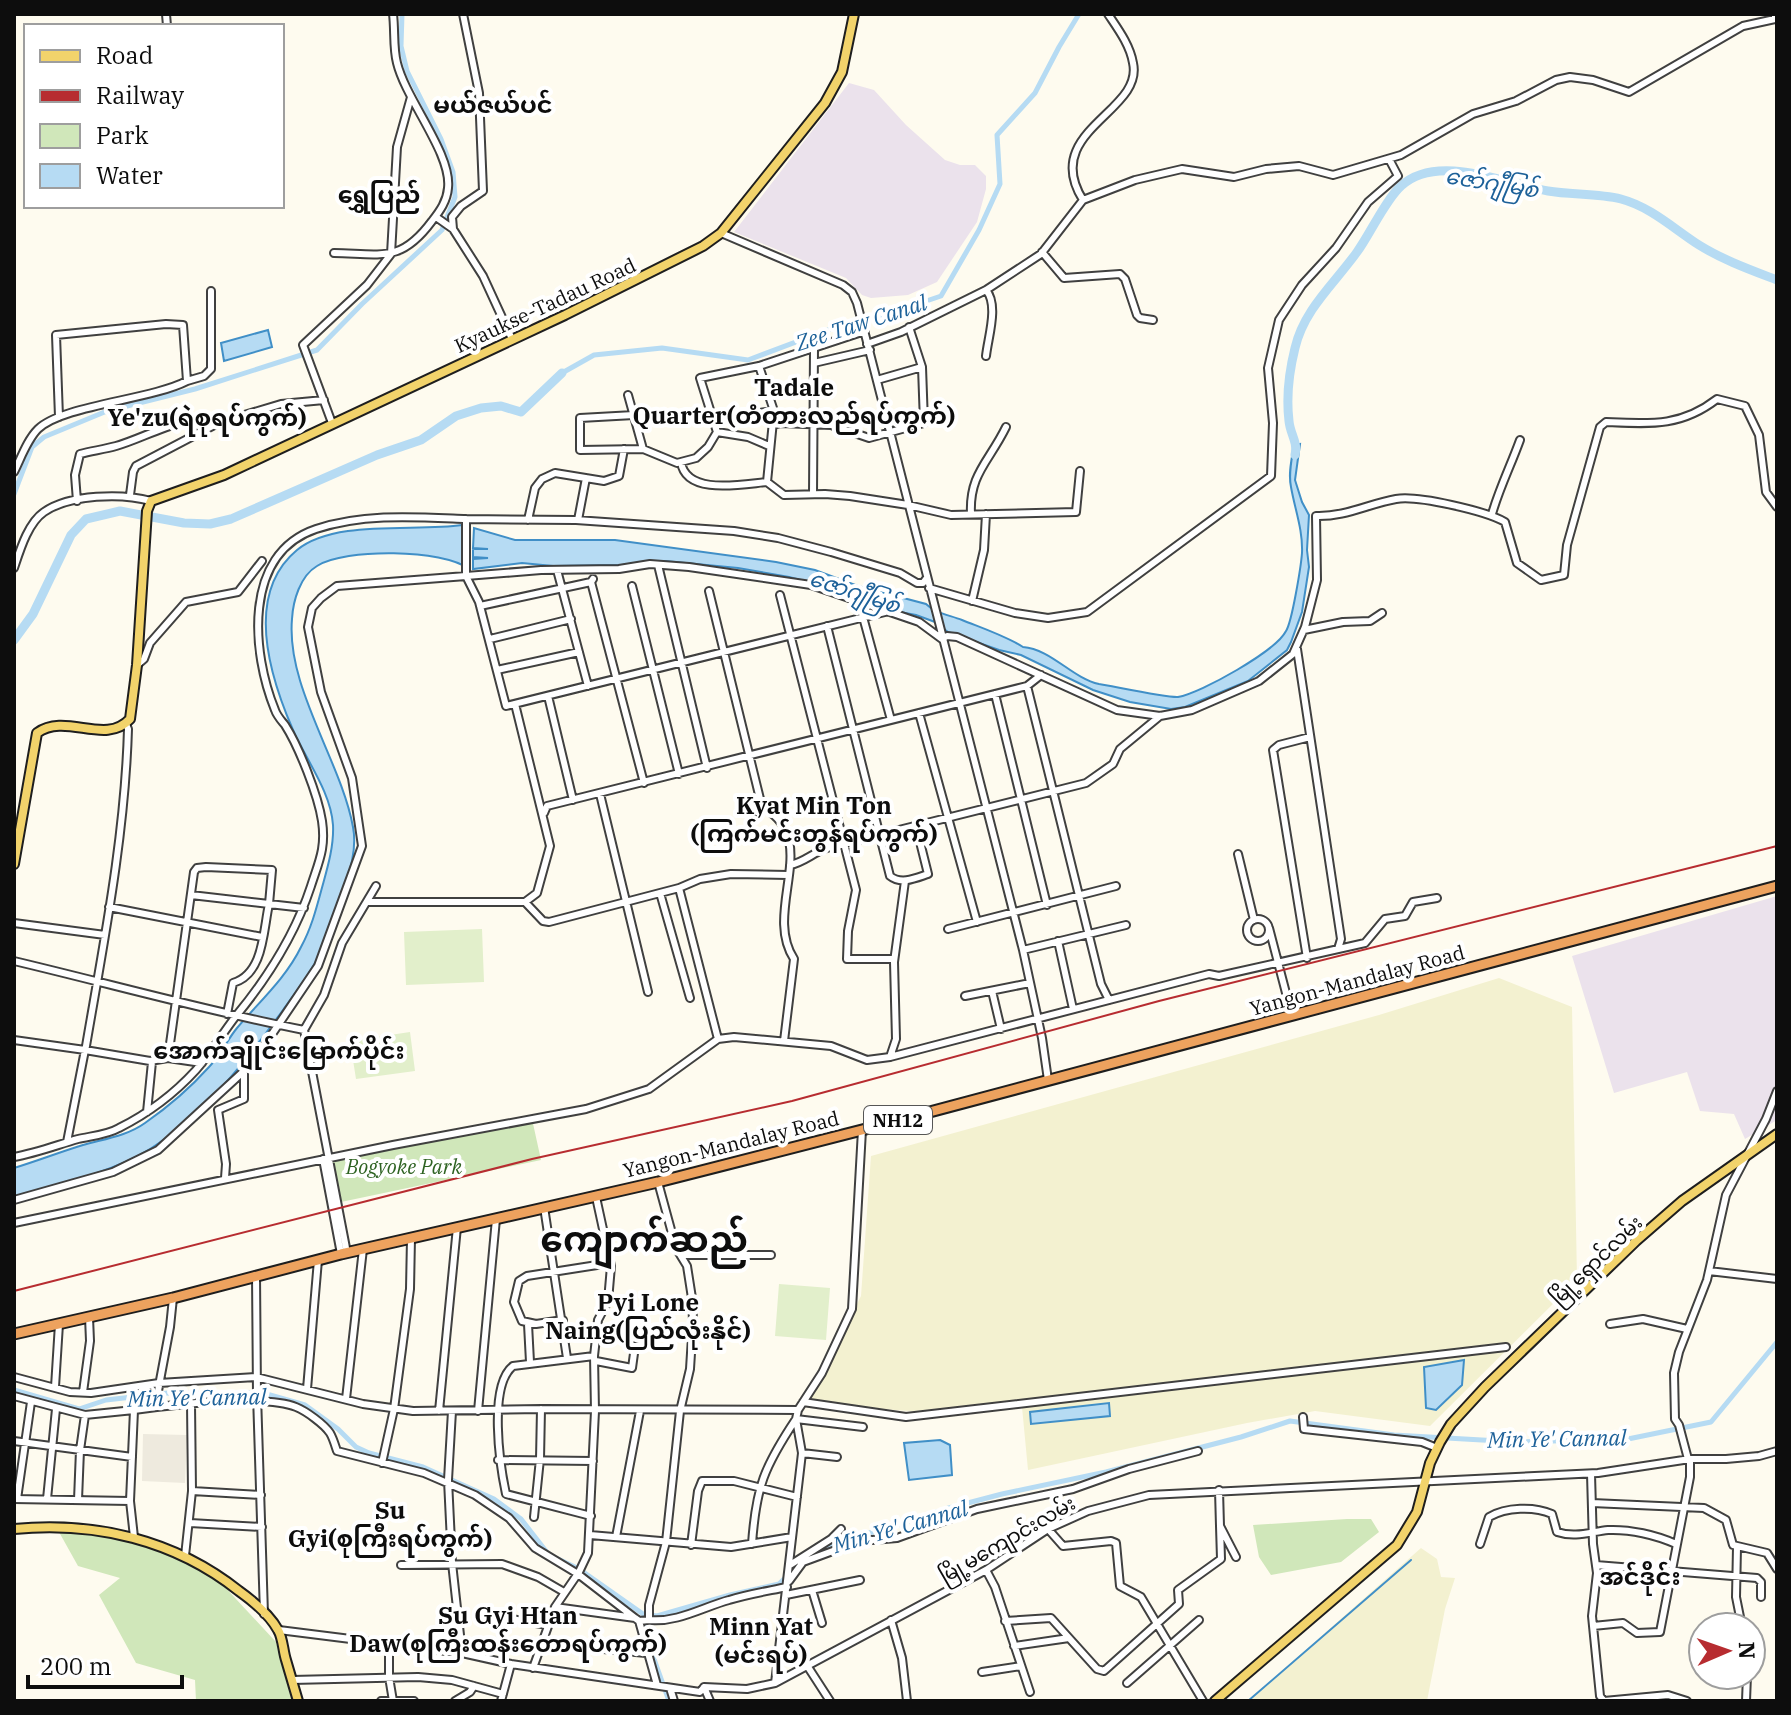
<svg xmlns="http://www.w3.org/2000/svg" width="1791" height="1715" font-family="'IBM Plex Serif','Noto Sans Myanmar',serif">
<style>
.industrial{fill:#ebe2ec}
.farmland{fill:#f3f1d0}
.green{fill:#d0e7ba}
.pitch{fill:#e2efcb}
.plaza{fill:#eeeade}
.water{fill:#b6dbf3;stroke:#408fc7;stroke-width:2}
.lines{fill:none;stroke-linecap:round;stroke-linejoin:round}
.stream{stroke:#408fc7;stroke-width:2}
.canal{stroke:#b6dbf3;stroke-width:5}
.river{stroke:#b6dbf3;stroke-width:9}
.minor-casing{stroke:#404040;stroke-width:10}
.major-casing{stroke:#1e1e1e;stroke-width:12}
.highway-casing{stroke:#1e1e1e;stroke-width:13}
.minor{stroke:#fff;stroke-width:6}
.major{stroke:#f2d36b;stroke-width:8}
.highway{stroke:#eda25e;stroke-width:9}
.rail{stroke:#b72c30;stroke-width:2}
.labels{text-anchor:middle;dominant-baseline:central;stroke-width:8;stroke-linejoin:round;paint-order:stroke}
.shield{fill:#fff;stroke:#565656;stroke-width:2}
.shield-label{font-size:18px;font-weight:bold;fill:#0d0d0d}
.street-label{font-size:20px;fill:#0d0d0d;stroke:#fff}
.park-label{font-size:20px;font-style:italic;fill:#2d6221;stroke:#fff}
.water-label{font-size:22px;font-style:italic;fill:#1d6199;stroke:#fff}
.quarter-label{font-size:24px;font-weight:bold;fill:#0d0d0d;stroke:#fff}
.town-label{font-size:36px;font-weight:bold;fill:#0d0d0d;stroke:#fff}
</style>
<rect width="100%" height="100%" fill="#fefbef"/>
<path class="industrial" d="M849 83 874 90 906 125 945 160 960 165H975L986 176V189L977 222 937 282 908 295 871 298 862 295 846 278 734 232Z
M1777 896V1120L1745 1139 1734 1114 1700 1111 1687 1072 1614 1093 1572 956Z"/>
<path class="farmland" d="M1499 978 1572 1007 1577 1280 1430 1426 1315 1411 1247 1423 1028 1470 1022 1407 910 1411 807 1404 861 1296 871 1156 1379 1015Z
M1421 1548 1437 1559 1441 1577 1455 1578 1445 1609 1427 1701H1248Z"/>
<path class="green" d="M532 1119 541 1160 341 1202 330 1158Z
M1347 1519H1371L1379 1532 1341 1562 1271 1575 1259 1557 1253 1525Z
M112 1531 209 1570 276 1642 292 1701H196L195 1680 136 1663 99 1595 120 1578 78 1566 59 1532Z"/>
<path class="pitch" d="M482 929 484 982 406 985 404 932Z
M410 1032 415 1071 356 1079 350 1041Z
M779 1284 830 1288 826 1340 775 1336Z"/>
<path class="plaza" d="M143 1434 187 1435 185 1483 142 1481Z"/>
<path class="water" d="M268 330 272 347 224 361 221 343Z
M1300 444 1295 480 1302 502 1309 515 1307 550 1309 567 1302 612 1291 642 1287 650 1248 681 1185 707 1171 709 1130 702 1093 690 1021 655 999 650 948 632 935 622 916 615 900 612 878 601 844 591 789 577 738 568 665 561 622 565 553 566 522 563 473 569V559L488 558 473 557V549H488L473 548 474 528 515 540H615L776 562 815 570 858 586 926 604C936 614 950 615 962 620 982 628 1006 636 1023 647 1051 649 1072 678 1099 684 1112 686 1168 698 1178 697 1201 693 1276 651 1286 631 1292 622 1301 566 1302 553 1303 530 1295 510 1291 487 1288 473 1292 458 1294 445Z
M462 525 469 526V569C443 549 345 548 317 566 300 576 293 601 292 619 286 687 341 761 353 827 358 853 347 879 339 903 332 920 328 938 320 954 310 974 296 992 283 1010 246 1061 204 1115 150 1149 115 1171 55 1186 14 1198V1168C37 1161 60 1152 83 1145 104 1139 127 1136 145 1123 168 1107 191 1087 209 1067 221 1055 227 1040 237 1028 259 1002 286 978 301 947 312 927 317 906 323 884 328 866 334 845 333 825 331 792 306 760 293 730 270 677 244 594 297 550 335 519 415 532 462 525Z
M1464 1360 1462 1385 1436 1410 1426 1408 1424 1367Z
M1109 1403 1110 1416 1031 1424 1030 1412Z
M940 1440 950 1445 952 1475 909 1480 904 1443Z"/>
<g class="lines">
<path class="stream" d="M1248 1701 1411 1560"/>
<path class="canal" d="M562 373 594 355 662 348 748 360 841 325 891 313 941 296 979 230 1000 184 997 135 1035 93 1059 47 1079 14
M14 494 32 447 44 437 107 411 195 389 317 350 362 304 442 230 455 197 453 172 441 139 407 71 401 46 402 14
M14 1390 79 1409 106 1400 168 1393H263L305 1405 338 1429 356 1447 369 1453 423 1467 494 1499 521 1519 549 1555
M810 1555 844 1539 893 1527 945 1509 1002 1494 1106 1472 1241 1437 1290 1421 1394 1435 1517 1442 1628 1439 1711 1422 1777 1342
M558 1559 579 1569 643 1614 657 1616 730 1595 779 1584 799 1564
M644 1619 649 1645 669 1701"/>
<path class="river" d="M1295 455C1298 441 1290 434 1289 421 1286 396 1289 372 1295 348 1304 309 1335 283 1357 252 1370 234 1386 199 1401 186 1437 152 1507 184 1548 191 1571 195 1598 193 1621 199 1651 207 1674 229 1699 245 1723 260 1751 270 1777 280
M14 640 33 614 71 535 86 519 120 511 184 523 210 524 231 519 377 455 421 440 456 416 481 408 501 406 521 412 562 373"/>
<g class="minor-casing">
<path id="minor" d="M166 14 167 26
M463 14 479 93 483 191 461 206 452 217 453 229 483 276 512 339
M1083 200C1040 131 1144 112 1133 63 1130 45 1118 29 1108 14
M436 217 453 229
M721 233 843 285 852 292 857 303 1023 950 1042 1038 1048 1080
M1042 252 1064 278 1120 274 1125 279 1137 315 1140 318 1153 320
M334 253C382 254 401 263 432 221 440 211 447 201 448 188 452 154 406 100 397 63 393 48 395 30 393 14
M867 344 901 332 986 290 1041 254 1083 200 1135 180 1182 169 1234 177 1266 169 1299 166 1333 175 1401 155 1473 114 1516 101 1556 80 1570 77 1593 80 1629 92 1743 26 1775 19V14
M986 356C988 337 999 305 986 290
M814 363 870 350
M759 366 774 411 767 482 784 495 825 494 850 496 908 505 951 515 1076 512 1080 471
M877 380 922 367
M187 381 204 376 211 369V291
M628 395 643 449
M634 415 580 418V450L643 449 677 463 696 458 708 447 717 432 700 378 759 366 865 331
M715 419 774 411
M332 423 303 345 367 285 391 254 397 147 411 97
M773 425 781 423 831 425 869 438 924 423 922 367 909 327
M717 432 748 437 769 446
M681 462C686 496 743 484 767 482
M14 472C21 458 27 440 38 429 63 405 150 400 187 381L183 325 166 324 56 335 59 417
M813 494 814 349
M130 495 133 472 136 466 218 423 281 404 324 400
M77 501 75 475 80 454C92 451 105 449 116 446 148 437 185 412 218 423
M971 514C969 474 989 462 1006 427
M1492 514C1499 489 1511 465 1520 440
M466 519 576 520 734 531 778 538 831 552 900 573 917 583H923L926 579
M528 520 535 488 542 479 555 473 604 481 619 476 624 449
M578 520 586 478
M658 565 707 768
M14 568C20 550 28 523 44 512 70 494 122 493 151 501
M557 570 588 686
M593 579 591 582 644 783
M632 586 679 774
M929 588 1015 613 1048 618 1087 612 1271 476 1273 423 1268 368 1279 320 1302 285 1336 248 1368 202 1398 176 1389 159
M709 591 762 807C823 839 762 910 794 959L784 1041
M780 595 856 890 848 931 847 959H894
M972 601 984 550 986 514
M480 606 591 582
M863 617 891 720
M827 626 890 876C901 885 916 878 928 874L916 826
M1304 630 1343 622 1370 621 1382 613
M490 639 571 619
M1297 649 1341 939 1338 949
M137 665 144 659 150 643 186 602 238 592 262 561
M497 670 579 652
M1027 686 1101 984 1109 1000
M995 694 1047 905
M548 696 573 800
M919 713 977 922
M600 794 648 992
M544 813 547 806 1027 686 1041 675
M1238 854 1254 920
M790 865C803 863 814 852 827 848L1086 783 1113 764 1120 749 1160 716
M679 888 718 1039
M660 893 690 998
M191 895 269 904C263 931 264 974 233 983L227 1014
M367 902H525L537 893 550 846 515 704
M525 902 543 921 549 922 679 888 700 879 731 874 788 875
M109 907 262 937
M1247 930a11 11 0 1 1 22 0a11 11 0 1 1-22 0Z
M14 923 105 935
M1269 928 1292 1016
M948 929 1116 886
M1058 941 1073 1009
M1023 950 1126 925
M1307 958 1273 750 1279 745 1310 737
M14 961C111 984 207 1011 304 1030
M992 991 1001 1029
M965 996 1030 983
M14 1040 85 1050 86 1046C104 941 125 835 128 729L126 724
M890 1057 896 1039 894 962 905 881
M202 1063 168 1058 194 872 197 868 206 867 272 870 269 904 304 908
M147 1112 152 1062
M67 1142 85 1050 150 1061 168 1058
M14 1157C36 1153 57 1145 78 1139 91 1136 107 1135 119 1128 147 1114 175 1093 196 1070 211 1053 222 1034 236 1016 269 976 295 935 311 886 319 861 326 848 322 821 318 795 299 747 285 725 281 720 277 716 275 710 252 654 242 554 316 529 364 513 416 517 466 519V576L541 570 619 569 650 564 689 567 811 585 919 622 942 639 947 636 957 637 1117 710 1160 716 1192 710 1259 681 1293 654 1305 627 1317 580 1316 516C1345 517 1368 504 1396 499 1417 495 1486 511 1505 522L1517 563 1541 580 1564 575 1567 545 1600 427 1606 422C1650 424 1681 427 1717 399L1745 406 1759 435 1766 492 1777 507
M323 1159 341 1254
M225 1178 226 1164 218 1110 244 1099V1071
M14 1200 113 1172 158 1150 244 1071 262 1049 318 966 362 846 352 778 321 692 308 627 312 608 321 598 337 586 466 576 479 602 506 706 885 612
M544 1207 567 1358
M14 1223 393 1145 586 1109 649 1089 718 1039 734 1037 831 1046 867 1060 890 1057 1209 974 1219 976 1365 943 1385 919 1405 916 1413 902 1437 898
M347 1253 304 1030 324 995 342 943 376 886
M681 1255H771
M1709 1271 1777 1279
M256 1275 257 1395 264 1614
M563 1320 536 1324 522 1321 514 1302 519 1281 527 1276 610 1263
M528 1324 530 1362
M1610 1324 1643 1319 1687 1329
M596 1361 632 1368 635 1346
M14 1377 70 1392 91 1393 159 1383 256 1377 363 1404 413 1411 541 1409 798 1410
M55 1387 59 1324
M307 1389 318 1260
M83 1392 90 1341 89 1317
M14 1396 85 1415 134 1410
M346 1399 363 1249
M803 1402 906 1417 1506 1347
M155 1407 170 1327 173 1298
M439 1411 457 1227
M452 1411 448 1480 452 1563 462 1653
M478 1411 496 1219
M1303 1417 1304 1429 1422 1442 1437 1448
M14 1441 132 1457
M802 1453 837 1457
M1688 1459 1679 1425 1675 1419 1674 1373 1679 1352 1707 1280 1726 1195 1766 1119 1777 1091
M498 1460 593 1461
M382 1463 394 1409 410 1289 411 1238
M1591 1474 1593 1544 1597 1573 1592 1616 1600 1696 1604 1701 1668 1695 1687 1701
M1219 1490 1220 1526 1236 1557
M192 1491 261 1495
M14 1499 130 1501
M17 1499 31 1402
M47 1499 56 1409
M78 1500 80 1450 85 1415
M1592 1503 1704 1508 1726 1520 1733 1545 1767 1553 1777 1569
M591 1516 506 1494C500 1466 488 1386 513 1366L594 1356
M534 1517 540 1459 541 1409
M190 1523 262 1527
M1048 1529 1063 1546 1111 1541 1116 1543 1120 1586 1141 1597 1203 1701
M590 1535 731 1547 792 1537
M134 1537 130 1501 134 1410C169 1405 265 1394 296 1407 306 1411 324 1424 330 1433 333 1438 335 1445 337 1451L424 1473 475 1495 509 1518 535 1548 578 1574 635 1618
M616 1537 640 1411
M752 1544C756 1487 764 1467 796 1419L863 1427
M1480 1544 1489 1517C1506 1507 1534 1506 1552 1514L1557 1532C1575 1538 1590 1532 1608 1530 1630 1529 1656 1535 1676 1544
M691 1545 698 1491 702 1481H734L797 1497
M1737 1547 1736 1597 1742 1627
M185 1556 192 1491 191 1404
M401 1565 502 1564 538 1577 564 1592
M790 1565 831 1539 841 1529
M1596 1565 1757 1578 1761 1582V1597
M986 1570 995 1587 1030 1692
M789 1581 803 1562 860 1541 897 1538 977 1509 1073 1489 1129 1469 1198 1451
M812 1590 822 1623
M786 1595 860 1580
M555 1607 635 1618 639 1621 657 1685
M511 1619 548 1625
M649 1620C677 1623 703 1607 729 1600 748 1594 768 1591 787 1587
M891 1620 902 1658 907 1701
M639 1621 649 1620V1605L666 1542 680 1411 690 1369 693 1321 692 1298 687 1266 676 1248 658 1182
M1005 1621 1051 1618 1097 1669 1104 1671 1179 1604 1178 1590 1221 1559 1220 1526
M1593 1626 1623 1623 1637 1633 1660 1632 1690 1477V1459
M279 1630 462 1653 511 1664 700 1692 704 1687 747 1689 775 1683 986 1570 1048 1529 1088 1511 1149 1495 1598 1473 1690 1459H1726L1759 1456 1777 1451
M540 1643 646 1653
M389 1644V1677L393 1701
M1014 1646 1069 1638
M808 1667 830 1701
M533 1668 555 1607 579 1572 588 1553 595 1411 594 1356 598 1320 608 1301 611 1266 596 1197
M982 1672 1021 1666
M292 1680 418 1677 452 1680 503 1694
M775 1683 802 1453 796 1419 798 1410 822 1373 852 1309 862 1130
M1127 1683 1199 1620
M704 1687 710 1701
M670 1688 674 1701
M381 1701H414
M455 1701 470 1692 474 1686
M501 1701 511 1664
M1746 1701 1747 1675"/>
</g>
<g class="major-casing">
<path id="major" d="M14 864 37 733C66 712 105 746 130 719L137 665 147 511 151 501 224 475 565 315 703 246 721 233 825 103 842 72 854 14
M14 1529C95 1521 175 1540 239 1591 253 1601 270 1615 278 1630 283 1638 283 1651 286 1660 290 1674 294 1687 298 1701
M1215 1701 1397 1545 1417 1512 1430 1463 1440 1442 1451 1424 1485 1387 1636 1241 1682 1201 1777 1134"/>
</g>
<g class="highway-casing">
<path id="highway" d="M14 1334 173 1298 341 1254 658 1182 862 1130 1777 886"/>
</g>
<use href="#minor" class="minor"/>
<use href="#major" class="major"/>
<use href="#highway" class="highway"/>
<path class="rail" d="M14 1291 532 1159 792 1101 1159 1001 1777 846"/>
</g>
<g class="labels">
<rect class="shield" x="864" y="1106" width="68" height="28" rx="6"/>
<g class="shield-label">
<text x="898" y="1120">NH12</text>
</g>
<g class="street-label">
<text transform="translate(545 305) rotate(-25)">Kyaukse-Tadau Road</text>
<text transform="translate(1357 980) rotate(-15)">Yangon-Mandalay Road</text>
<text transform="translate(731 1144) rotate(-14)">Yangon-Mandalay Road</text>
<text transform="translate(1596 1260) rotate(-44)">မြို့ရှောင်လမ်း</text>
<text transform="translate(1007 1539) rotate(-30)">မြို့မကျောင်းလမ်း</text>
</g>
<g class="park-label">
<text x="404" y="1166">Bogyoke Park</text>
</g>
<g class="water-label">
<text transform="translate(1492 182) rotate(9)">ဇော်ဂျီမြစ်</text>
<text transform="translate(861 322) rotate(-18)">Zee Taw Canal</text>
<text transform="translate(855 591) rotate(18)">ဇော်ဂျီမြစ်</text>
<text transform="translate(197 1397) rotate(-1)">Min Ye' Cannal</text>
<text transform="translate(1557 1438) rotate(-1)">Min Ye' Cannal</text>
<text transform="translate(900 1526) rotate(-16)">Min Ye' Cannal</text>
</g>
<g class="quarter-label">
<text x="493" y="104">မယ်ဇယ်ပင်</text>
<text x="379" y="194">ရွှေပြည်</text>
<text x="794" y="387">Tadale<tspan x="794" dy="28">Quarter(တံတားလည်ရပ်ကွက်)</tspan></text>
<text x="207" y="417">Ye'zu(ရဲစုရပ်ကွက်)</text>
<text x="814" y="805">Kyat Min Ton<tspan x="814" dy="28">(ကြက်မင်းတွန်ရပ်ကွက်)</tspan></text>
<text x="279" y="1050">အောက်ချိုင်းမြောက်ပိုင်း</text>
<text x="648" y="1302">Pyi Lone<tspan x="648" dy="28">Naing(ပြည်လုံးနိုင်)</tspan></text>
<text x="390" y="1510">Su<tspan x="390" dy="28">Gyi(စုကြီးရပ်ကွက်)</tspan></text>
<text x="1640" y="1576">အင်ဒိုင်း</text>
<text x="508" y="1615">Su Gyi Htan<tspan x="508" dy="28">Daw(စုကြီးထန်းတောရပ်ကွက်)</tspan></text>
<text x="761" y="1626">Minn Yat<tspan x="761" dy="28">(မင်းရပ်)</tspan></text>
</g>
<g class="town-label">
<text x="644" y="1238">ကျောက်ဆည်</text>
</g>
</g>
<rect width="1791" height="1715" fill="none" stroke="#0d0d0d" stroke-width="32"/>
<rect x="24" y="24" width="260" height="184" fill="#ffffff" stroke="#9e9e9e" stroke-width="2"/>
<rect x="40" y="50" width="40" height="12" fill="#f2d36b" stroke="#9e9e9e" stroke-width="2"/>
<text x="96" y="64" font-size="24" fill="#0d0d0d">Road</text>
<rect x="40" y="90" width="40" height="12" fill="#b72c30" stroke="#9e9e9e" stroke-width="2"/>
<text x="96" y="104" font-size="24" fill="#0d0d0d">Railway</text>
<rect x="40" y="124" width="40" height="24" fill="#d0e7ba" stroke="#9e9e9e" stroke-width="2"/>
<text x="96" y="144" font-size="24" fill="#0d0d0d">Park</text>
<rect x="40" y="164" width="40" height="24" fill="#b6dbf3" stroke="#9e9e9e" stroke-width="2"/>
<text x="96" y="184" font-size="24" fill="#0d0d0d">Water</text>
<g transform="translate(1727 1651) rotate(88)"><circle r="38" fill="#ffffff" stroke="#9e9e9e" stroke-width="2"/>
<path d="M0-6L14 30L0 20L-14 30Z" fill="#b72c30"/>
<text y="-12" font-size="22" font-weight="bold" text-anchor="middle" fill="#0d0d0d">N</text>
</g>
<path d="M28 1675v12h154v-12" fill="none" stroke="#0d0d0d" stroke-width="4"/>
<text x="40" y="1675" font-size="24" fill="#0d0d0d" stroke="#ffffff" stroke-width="6" paint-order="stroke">200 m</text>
</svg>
